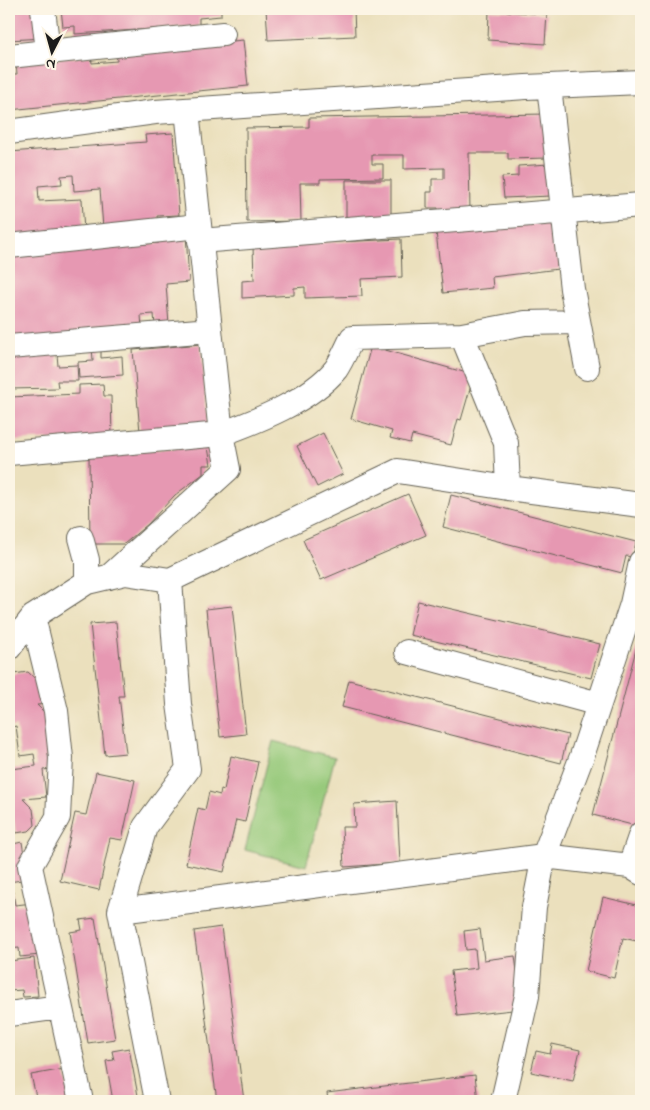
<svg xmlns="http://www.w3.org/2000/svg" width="650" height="1110" font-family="'Indie Flower',sans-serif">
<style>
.green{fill:#96c97a;stroke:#59724b}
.building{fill:#e698b2}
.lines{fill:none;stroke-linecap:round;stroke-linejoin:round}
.minor-casing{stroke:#646154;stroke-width:26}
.minor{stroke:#fff;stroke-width:24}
</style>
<rect width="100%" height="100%" fill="#fcf5e5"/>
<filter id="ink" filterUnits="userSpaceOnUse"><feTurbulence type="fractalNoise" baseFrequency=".02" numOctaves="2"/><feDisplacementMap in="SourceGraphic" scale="10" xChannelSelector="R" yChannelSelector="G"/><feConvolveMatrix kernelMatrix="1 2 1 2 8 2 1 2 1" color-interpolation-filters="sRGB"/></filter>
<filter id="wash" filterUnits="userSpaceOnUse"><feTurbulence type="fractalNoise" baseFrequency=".0096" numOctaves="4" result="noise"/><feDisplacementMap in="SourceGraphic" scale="20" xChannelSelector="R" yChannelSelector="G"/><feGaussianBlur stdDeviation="1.12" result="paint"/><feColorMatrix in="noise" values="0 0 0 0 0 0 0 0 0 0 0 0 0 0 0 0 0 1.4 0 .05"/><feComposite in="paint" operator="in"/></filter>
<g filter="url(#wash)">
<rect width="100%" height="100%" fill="#ebe0bd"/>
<path class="green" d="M273 741 335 757 306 866 245 850Z"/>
<g id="blocks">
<path class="building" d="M9 9H41L43 38 9 40Z
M61 9H221V16L199 18V26L75 34V26L63 27Z
M266 9H354L355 36 268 40Z
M489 10 547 14 545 44 488 40Z
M243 40 248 86 9 110V74H17L16 63 91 56 92 63 117 61 116 53Z
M547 114 548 158 508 159V153H469L470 212H438V208H427V192H432V179H444V168L404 169V155H372V164H383V178L320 179V183H300L301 221 247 222 246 128 309 127V118Z
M173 133 179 215 157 216 158 223 103 228 100 189 74 191 73 175 61 176 62 184 38 186 39 201 82 199 84 232 9 238V152L146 142 145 135Z
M549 164 551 196 504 198 502 177 518 176V166Z
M346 180H391V223H346Z
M563 221 567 268 492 277 493 288 443 293 436 232Z
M186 233 189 282 166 284 169 325 155 326 154 314 141 315 142 328 9 344V253L159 243 158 235Z
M401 239 402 277 361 279 362 296 305 298V287L294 288V295L242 298V281L254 280 253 246Z
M201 344 208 426 140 432 133 350Z
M101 345V358L122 356 123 375 79 378 78 362 93 361 92 346Z
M371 346 474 375 461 420 458 419 451 445 412 435 410 443 390 438 392 431 351 419Z
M57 354 58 366 77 365 78 381H57L58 388 9 389V355Z
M103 384 104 396H111L112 437 9 441V397L79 394V385Z
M323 433 343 474 317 487 297 446Z
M208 447 211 465H203V474L175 495 148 524 124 544H90L89 454Z
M408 494 426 535 321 580 303 540Z
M451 495 636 542 633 557 626 556 622 573 443 527Z
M418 601 600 644 591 678 410 635Z
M232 606 246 734 220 737 206 609Z
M116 622 124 696H119L126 753 105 755 90 624Z
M641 630V820L640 827 593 815Z
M28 672 47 690 48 704 37 705 54 722 60 768 43 770 46 797 23 799 33 809 35 825 29 831 16 833 14 821 9 815V790L12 789 10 769 36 766 34 754 20 756 16 726 12 727 10 708 9 710V678L13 674Z
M349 680 568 735 561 763 342 707Z
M231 756 258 762 245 822 236 820 224 872 186 864 198 808 205 810 209 792 220 795 221 789 224 790Z
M96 772 135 780 122 840 110 838 99 890 60 881 75 813 86 815Z
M397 801 400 863 344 867 342 827H355L354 804Z
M9 821 13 844 22 842 28 879 9 882Z
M13 892 15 905 33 903 40 955 20 957 19 948 9 949V893Z
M603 897 641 906V942L623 938 614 978 586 971Z
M95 918 115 1039 88 1043 70 932 82 930 80 920Z
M221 927 244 1101H217L194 931Z
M480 929 484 960 515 956 522 1009 457 1016 451 971 477 968 475 949 466 950 464 931Z
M34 958 38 996 23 997 22 990 9 991V961Z
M9 1038 15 1069 9 1070Z
M552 1044 580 1050 573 1081 531 1072 536 1051 550 1054Z
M129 1048 139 1101H113L106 1061 114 1060 112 1051Z
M64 1069 71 1101H37L31 1075Z
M475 1075 478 1101H328L327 1093Z"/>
</g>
</g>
<g filter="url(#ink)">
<use href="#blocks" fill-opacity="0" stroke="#646154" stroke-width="1"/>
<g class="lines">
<g class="minor-casing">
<path id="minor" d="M43 9 48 51
M9 56 223 34
M549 86 572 289 587 368
M9 132 155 112 526 87 641 82
M200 241 641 205
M9 246 199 226
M462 335 525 323 578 322
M9 347 210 330
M9 453 221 434 228 469 109 577
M508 488 641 505
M81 538 87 560V582
M33 617 56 711 61 758 58 817 30 866 81 1101
M9 648 33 617 87 582 125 573 170 580 398 471 508 488 506 443 462 335 352 338C347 348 342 360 336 369 311 400 257 421 221 434L187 110
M407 652 599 704
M630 866 641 834
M120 911 544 856 630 866 641 873
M9 1014 60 1007
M157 1101 120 911 145 827 188 769 179 704 170 580
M503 1101 527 996 534 907 544 856 582 756 632 604 641 562"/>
</g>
<use href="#minor" class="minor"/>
</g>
</g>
<rect width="650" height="1110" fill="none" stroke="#fcf5e5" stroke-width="30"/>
<g transform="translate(52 52) rotate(186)" stroke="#fcf5e5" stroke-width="4" paint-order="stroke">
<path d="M0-4L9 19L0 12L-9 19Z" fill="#1c1c1c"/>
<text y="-8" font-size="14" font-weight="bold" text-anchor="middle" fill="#1c1c1c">N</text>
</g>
</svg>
